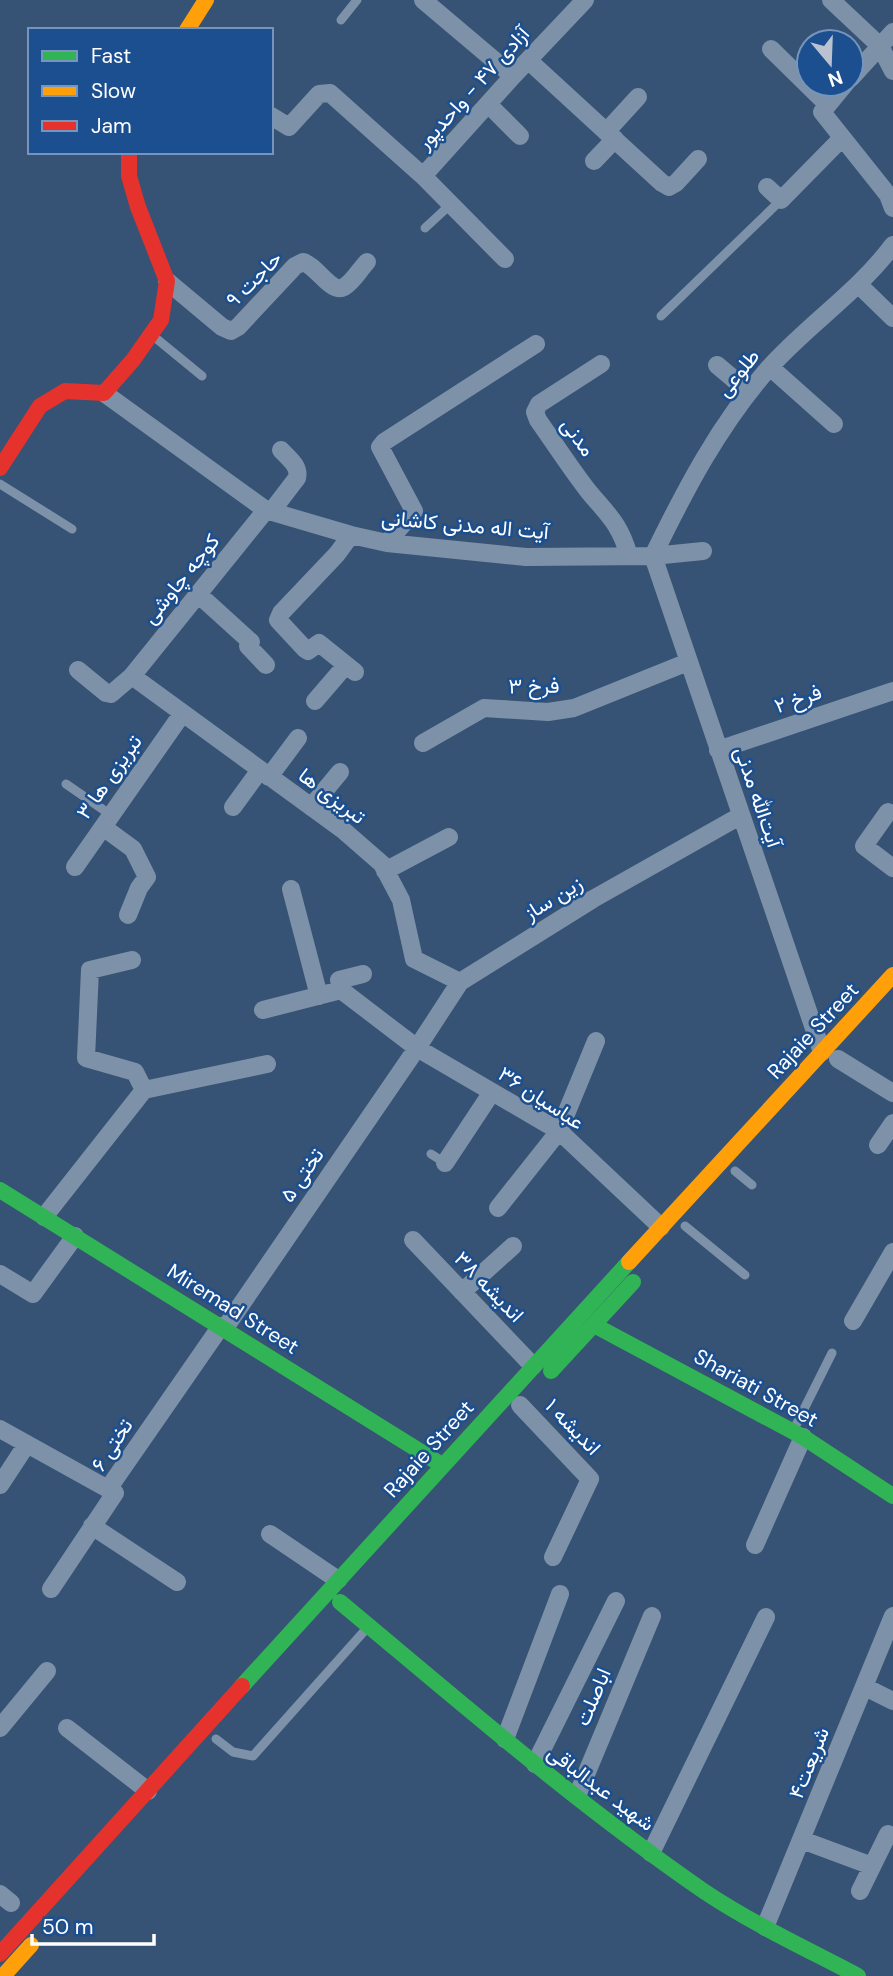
<svg xmlns="http://www.w3.org/2000/svg" width="893" height="1976" font-family="'DM Sans',Vazirmatn,sans-serif">
<style>
.lines{fill:none;stroke-linecap:round;stroke-linejoin:round}
.lane{stroke:#7d92a8;stroke-width:9}
.street{stroke:#7d92a8;stroke-width:18}
.fast{stroke:#30b455;stroke-width:16}
.slow{stroke:#ff9f0a;stroke-width:16}
.jam{stroke:#e5322d;stroke-width:16}
.labels{text-anchor:middle;dominant-baseline:central;stroke-width:5;stroke-linejoin:round;paint-order:stroke}
.street-label{font-size:21px;fill:#fff;stroke:#1b4f8f}
</style>
<rect width="100%" height="100%" fill="#365274"/>
<g class="lines">
<path class="lane" d="M341 20 357 0
M425 228 451 204
M661 316 781 200
M152 335 202 376
M0 484 72 529
M66 784 111 815
M431 1154 445 1163
M735 1171 752 1185
M685 1226 745 1275
M794 1429 832 1353
M216 1739 233 1752 253 1756 367 1628"/>
<path class="street" d="M423 0 513 76
M831 0 880 46 893 71
M771 49 827 104
M528 60 662 183 669 187 676 183 698 159
M851 78 893 32
M845 84 822 112 888 195 893 208
M488 104 520 136
M271 116 289 127 319 94 330 93 423 176 505 259
M606 132 638 97
M594 161 615 139
M423 176 513 76 585 0
M767 187 781 200 842 138
M167 281 222 327 231 331 238 327 295 266 303 262C317 266 331 294 344 287 353 282 360 269 367 262
M858 284 893 318
M601 364 539 404 535 412 538 420C555 444 571 469 589 492 609 516 620 524 629 556
M717 365 749 392
M770 367 834 424
M104 393 266 510 351 535 387 543 526 557 653 556 703 551
M271 512 297 478C300 466 289 459 281 450
M351 535 337 554 281 613 278 620 305 649 308 651 319 643 355 672
M387 543 414 511 380 447 384 442 536 344
M653 556 822 1052
M653 556C685 490 719 425 768 369 806 326 858 292 893 245
M198 594 251 642 248 646 266 665
M78 670 106 693 111 694 132 676 266 510
M132 676 343 830 382 864 401 900 414 959 460 982
M315 701 346 665
M423 743 484 708 548 712 574 708 688 662
M718 750 893 691
M269 777 298 738
M233 807 260 770
M311 807 340 772
M888 812 864 846 893 868
M103 827 133 849 147 877 139 888 128 915
M75 867 182 714
M385 871 449 837
M291 889 319 996
M132 960 90 970 86 1058 135 1072 144 1090
M341 990 339 980 363 974
M263 1010 341 990 417 1048 559 1131 661 1227
M838 1059 893 1093
M878 1145 893 1123
M445 1163 492 1092
M498 1208 559 1131 596 1041
M44 1217 144 1090 267 1064
M413 1240 533 1366
M0 1274 33 1294 75 1236
M462 1292 513 1246
M853 1321 893 1252
M225 1328 417 1048 460 982 593 899 740 816
M520 1405 590 1479 553 1557
M0 1429 108 1489
M0 1485 27 1444
M92 1526 177 1582
M270 1534 338 1580
M755 1545 803 1437
M51 1589 115 1493 108 1489 221 1326
M865 1687 893 1701
M0 1728 47 1671
M67 1728 148 1791
M505 1739 560 1594
M535 1764 616 1601
M577 1796 652 1616
M802 1840 872 1866
M651 1853 766 1617
M860 1891 888 1834
M0 1894 11 1903
M765 1927 893 1616"/>
<path class="fast" d="M0 1190 442 1465
M594 1325 803 1437 893 1496
M551 1371 633 1282
M340 1602C459 1701 577 1804 705 1892 753 1924 807 1949 858 1976
M242 1686 629 1262"/>
<path class="slow" d="M187 30 206 0
M629 1262 893 975
M3 1976 31 1945"/>
<path class="jam" d="M0 468 40 406 65 391 104 393 133 360 161 320 167 281 138 207 129 176V152
M0 1954 242 1686"/>
</g>
<g class="labels">
<g class="street-label">
<text transform="translate(473 88) rotate(-48)">آزادی ۴۷ - واحدپور</text>
<text transform="translate(254 279) rotate(-45)">حاجت ۹</text>
<text transform="translate(738 373) rotate(-51)">طلوعی</text>
<text transform="translate(578 437) rotate(54)">مدنی</text>
<text transform="translate(465 525) rotate(5)">آیت اله مدنی کاشانی</text>
<text transform="translate(181 579) rotate(-51)">کوچه چاوشی</text>
<text transform="translate(534 686) rotate(-1)">فرخ ۳</text>
<text transform="translate(798 699) rotate(-19)">فرخ ۲</text>
<text transform="translate(109 777) rotate(-55)">تبریزی ها ۳</text>
<text transform="translate(332 796) rotate(37)">تبریزی ها</text>
<text transform="translate(758 797) rotate(71)">آیت‌الله مدنی</text>
<text transform="translate(553 898) rotate(-32)">زین ساز</text>
<text transform="translate(813 1031) rotate(-47)">Rajaie Street</text>
<text transform="translate(541 1098) rotate(33)">عباسیان ۳۶</text>
<text transform="translate(302 1175) rotate(-56)">تختی ۵</text>
<text transform="translate(489 1287) rotate(46)">اندیشه ۳۸</text>
<text transform="translate(233 1309) rotate(32)">Miremad Street</text>
<text transform="translate(756 1388) rotate(29)">Shariati Street</text>
<text transform="translate(573 1427) rotate(46)">اندیشه ۱</text>
<text transform="translate(112 1445) rotate(-57)">تختی ۶</text>
<text transform="translate(429 1449) rotate(-48)">Rajaie Street</text>
<text transform="translate(593 1697) rotate(-67)">اباصلت</text>
<text transform="translate(809 1763) rotate(-68)">شریعت۴</text>
<text transform="translate(601 1788) rotate(37)">شهید عبدالباقی</text>
</g>
</g>
<rect x="28" y="28" width="245" height="126" fill="#1b4f8f" stroke="#7695bc" stroke-width="2"/>
<rect x="42" y="51" width="35" height="10" fill="#30b455" stroke="#7695bc" stroke-width="2"/>
<text x="91" y="63" font-size="21" fill="#ffffff">Fast</text>
<rect x="42" y="86" width="35" height="10" fill="#ff9f0a" stroke="#7695bc" stroke-width="2"/>
<text x="91" y="98" font-size="21" fill="#ffffff">Slow</text>
<rect x="42" y="121" width="35" height="10" fill="#e5322d" stroke="#7695bc" stroke-width="2"/>
<text x="91" y="133" font-size="21" fill="#ffffff">Jam</text>
<g transform="translate(830 63) rotate(161)"><circle r="33" fill="#1b4f8f" stroke="#7695bc" stroke-width="2"/>
<path d="M0-5L12 26L0 18L-12 26Z" fill="#b9c2ce"/>
<text y="-10" font-size="19" font-weight="bold" text-anchor="middle" fill="#ffffff">N</text>
</g>
<path d="M32 1934v10h122v-10" fill="none" stroke="#ffffff" stroke-width="3.5"/>
<text x="42" y="1934" font-size="21" fill="#ffffff" stroke="#1b4f8f" stroke-width="5" paint-order="stroke">50 m</text>
</svg>
